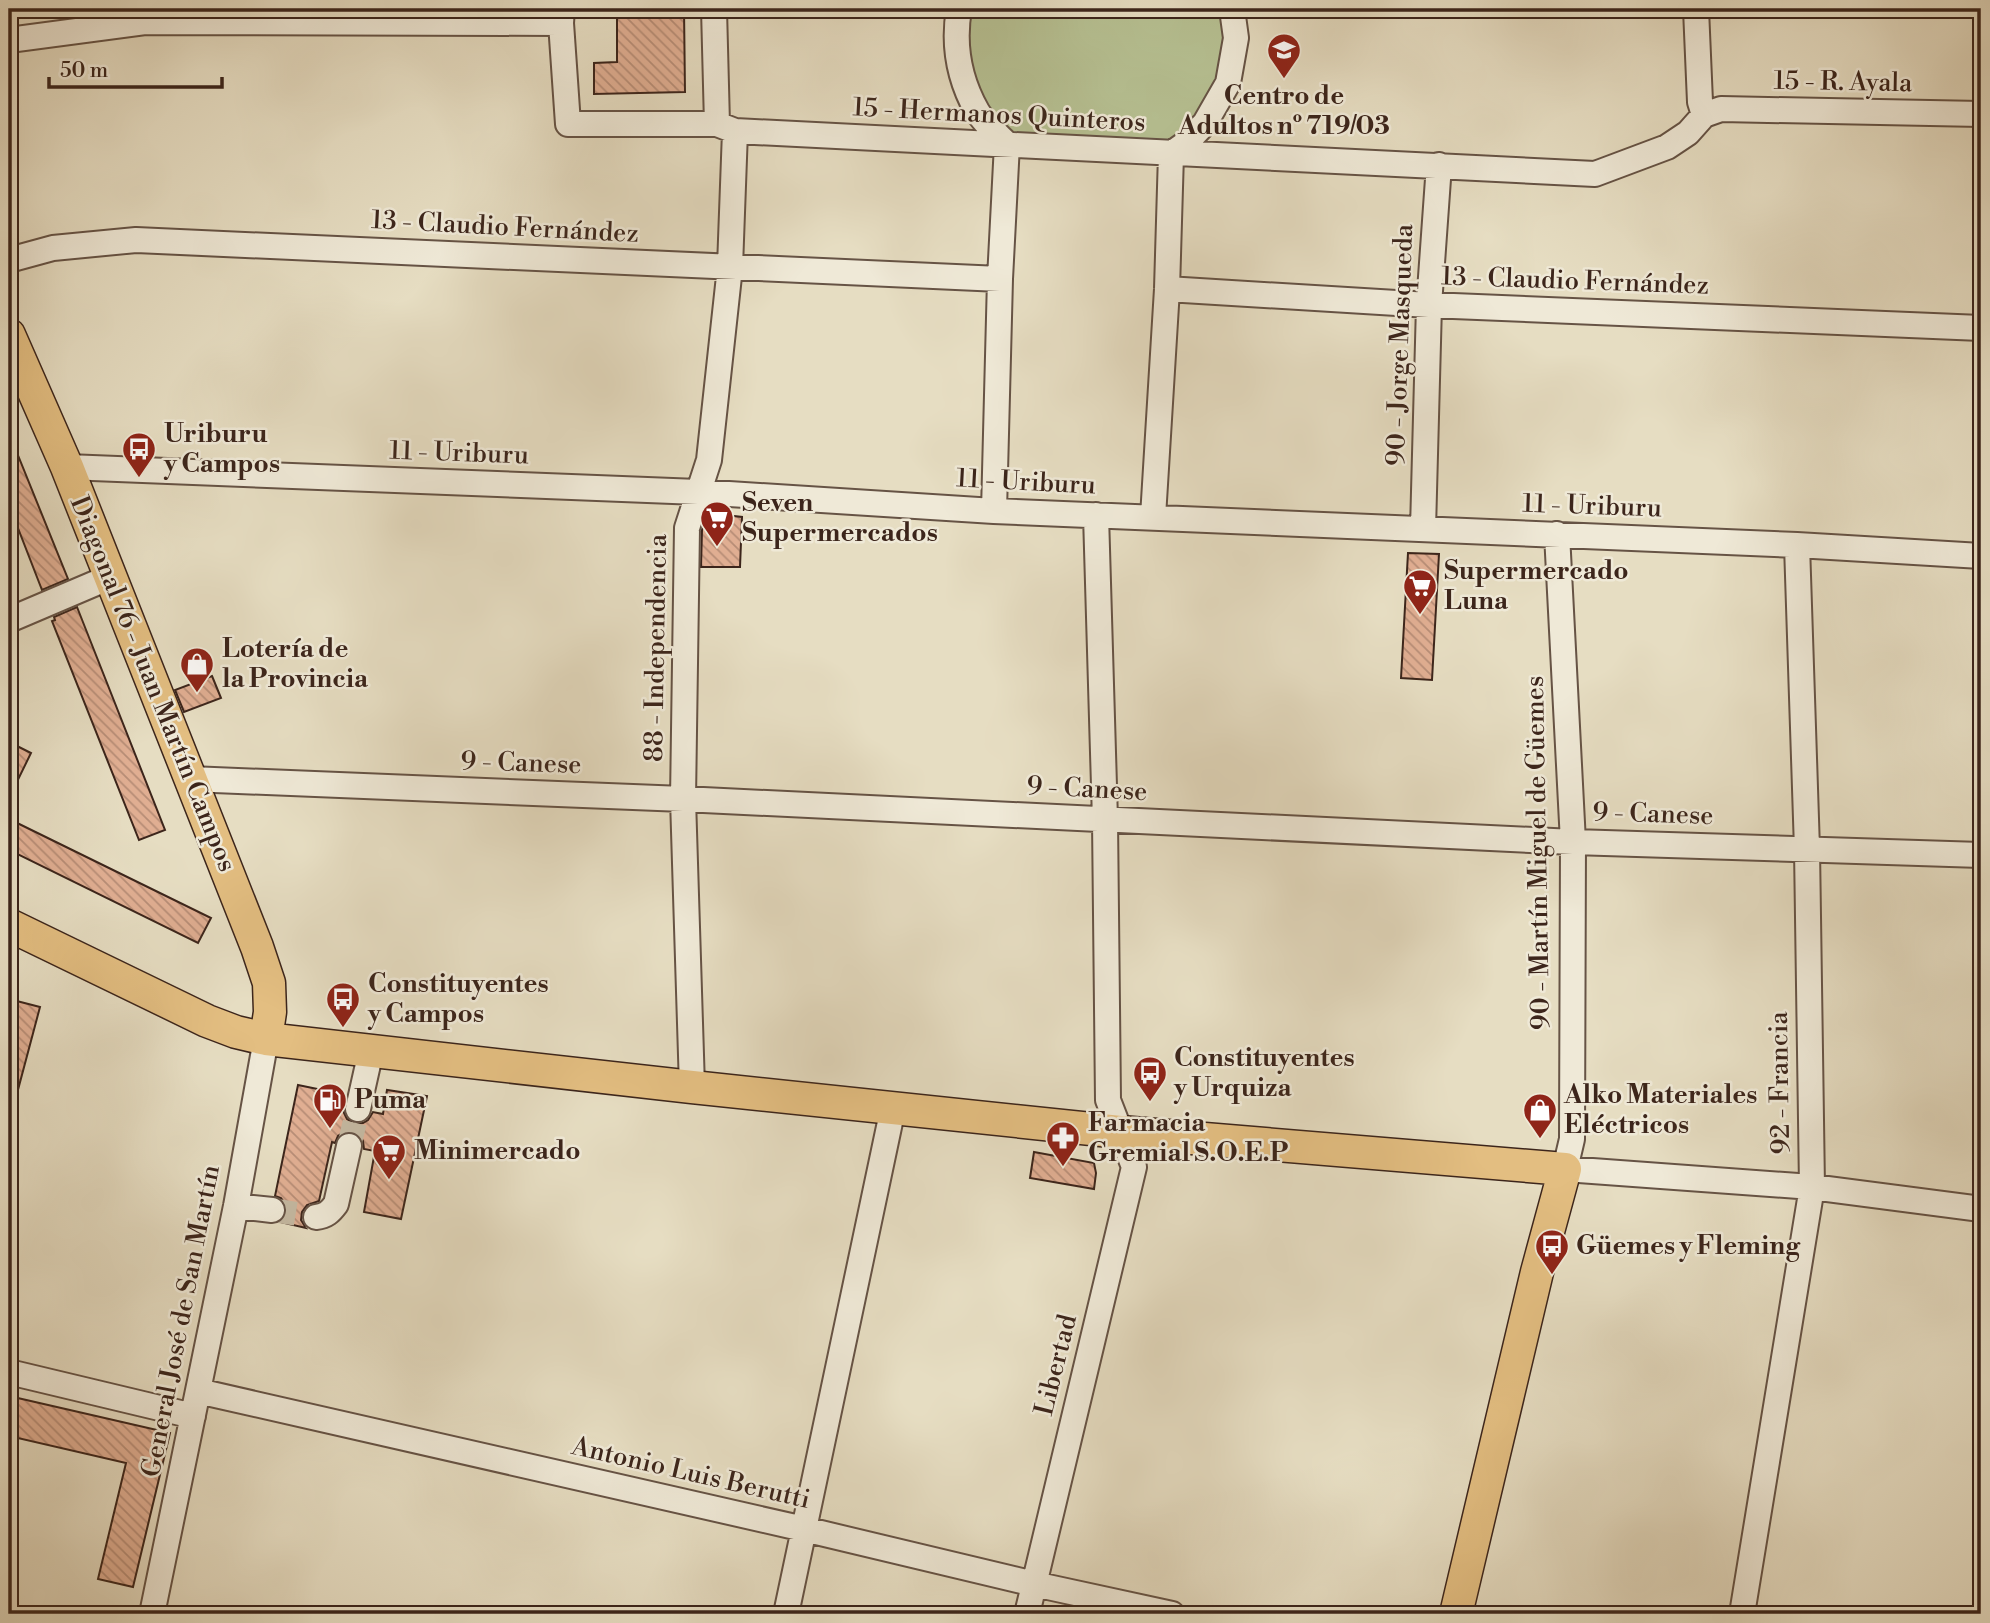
<svg xmlns="http://www.w3.org/2000/svg" width="1990" height="1623" font-family="'Libre Bodoni',serif">
<style>
.green{fill:#b6c092;stroke:#797256;stroke-width:2}
.building{fill:url(#building-back-hatch);stroke:#3c251b;stroke-width:2}
.lines{fill:none;stroke-linecap:round;stroke-linejoin:round}
.minor-tunnel{stroke:#c4b8a1;stroke-width:24;stroke-dasharray:24 12;stroke-linecap:butt}
.minor-casing{stroke:#665345;stroke-width:28}
.major-casing{stroke:#3c251b;stroke-width:35}
.minor{stroke:#efe9d7;stroke-width:24}
.major{stroke:#e3be81;stroke-width:32}
.labels{text-anchor:middle;dominant-baseline:central;stroke-width:5;stroke-linejoin:round;paint-order:stroke}
.street-label{font-size:26px;fill:#3c251b;stroke:#efe9d7}
.poi-label{font-size:26px;font-weight:bold;fill:#3c251b;stroke:#efe9d7;text-anchor:start}
</style>
<defs>
<pattern id="building-back-hatch" width="6" height="6" patternUnits="userSpaceOnUse" patternTransform="scale(1.75)"><rect width="6" height="6" fill="#e0ae92"/><path d="M-1 5l2 2M0 0l6 6M5-1l2 2" fill="none" stroke="#b78d76"/></pattern>
</defs>
<rect width="100%" height="100%" fill="#e6ddc2"/>
<filter id="stains"><feTurbulence type="fractalNoise" baseFrequency=".00286" numOctaves="4"/><feColorMatrix values="0 0 0 0 .2 0 0 0 0 .09 0 0 0 0 .02 0 0 0 .5 -.17"/></filter>
<radialGradient id="worn" r=".72"><stop offset=".6" stop-color="#630" stop-opacity="0"/><stop offset="1" stop-color="#630" stop-opacity=".3"/></radialGradient>
<path class="green" d="M959 9H1232L1236 38 1185 144H1007L978 112Z"/>
<path class="building" d="M617 9H684L685 92 594 94V63L617 62Z
M9 433 68 579 42 590 9 505Z
M707 513 742 517 740 567H701L702 530Z
M1408 553 1439 554 1432 680 1401 678Z
M77 607 165 830 139 840 52 621 55 620 54 617Z
M212 676 221 698 184 712 175 690Z
M9 742 31 753 9 798Z
M9 819 211 918 198 943 9 850Z
M9 999 40 1007 15 1101 9 1100Z
M298 1085 342 1094 340 1105 343 1106 344 1113 347 1119 355 1124 363 1123 368 1120 373 1112 383 1114 387 1090 427 1096 401 1219 364 1212 375 1151 364 1149 363 1141 360 1136 352 1131 344 1132 338 1136 335 1143 332 1142 319 1201 307 1205 302 1212 301 1220 306 1228 280 1222 284 1218 287 1212 286 1205 281 1198 275 1196Z
M1034 1152 1094 1163 1096 1173 1094 1189 1030 1178Z
M9 1396 170 1433 133 1587 98 1579 126 1463 9 1436Z"/>
<g class="lines">
<path class="minor-tunnel" d="M349 1146 358 1109
M272 1210 316 1217"/>
<g class="minor-casing">
<path id="minor" d="M562 9 561 23 568 124H717L735 131 1595 174 1667 147 1688 133 1704 115
M714 9 717 124
M959 9C953 44 959 79 977 111 984 123 997 134 1007 144L1000 279 994 511
M1696 9 1700 102 1704 115
M9 40 145 22 561 23
M1704 115 1721 109 1981 114
M1171 154 1185 144 1205 123 1228 83 1236 38 1232 9
M9 260 53 248 136 240 1000 279
M1167 289 1429 305 1981 328
M67 467 698 492 994 511 1797 545 1981 556
M1153 517 1167 289 1171 154
M1423 529 1429 305 1439 165
M1557 534 1573 842 1572 1139 1565 1169 1812 1187 1981 1209
M9 620 110 577
M190 779 683 799 1573 842 1981 855
M692 1087 683 799 687 528 709 460 730 267 735 131
M358 1109 371 1051
M236 1206 272 1210
M316 1217C326 1216 330 1212 336 1204L349 1146
M9 1372 193 1416
M198 1391 804 1529 1034 1584 1172 1614
M152 1614 236 1206 266 1039
M786 1614 893 1108
M1027 1614 1134 1167 1108 1100 1105 820 1096 515
M1742 1614 1812 1187 1807 849 1797 545"/>
</g>
<g class="major-casing">
<path id="major" d="M9 335 67 467 257 947 269 983 270 1012 266 1039
M9 925 207 1021 236 1032 266 1039 692 1087 1120 1132 1565 1169 1537 1272 1456 1614"/>
</g>
<use href="#minor" class="minor"/>
<use href="#major" class="major"/>
</g>
<defs>
<g id="school-pin" transform="scale(1.75)"><path d="M0 17L-7.5 6A9.5 9.5 0 1 1 7.5 6Z" fill="#8f2418" stroke="#efe9d7"/><path d="M0-5L7-2L0 1L-7-2ZM-4 1L0 2.5L4 1V4Q0 6-4 4Z" fill="#fff"/></g>
<g id="bus-pin" transform="scale(1.75)"><path d="M0 17L-7.5 6A9.5 9.5 0 1 1 7.5 6Z" fill="#8f2418" stroke="#efe9d7"/><path d="M-5-6H5V4H4V6H2V4H-2V6H-4V4H-5ZM-3.5-4V0h7V-4ZM-3.5 1.2v1.5H-2V1.2ZM2 1.2v1.5H3.5V1.2Z" fill="#fff"/></g>
<g id="supermarket-pin" transform="scale(1.75)"><path d="M0 17L-7.5 6A9.5 9.5 0 1 1 7.5 6Z" fill="#8f2418" stroke="#efe9d7"/><path d="M-6-5.5h2.5l.6 2H6L4.5 2H-2.5L-4.4-4H-6ZM-1.5 3.2a1.3 1.3 0 1 0 .1 0ZM3 3.2a1.3 1.3 0 1 0 .1 0Z" fill="#fff"/></g>
<g id="shop-pin" transform="scale(1.75)"><path d="M0 17L-7.5 6A9.5 9.5 0 1 1 7.5 6Z" fill="#8f2418" stroke="#efe9d7"/><path d="M-5-2.5h2.3a2.7 3.5 0 0 1 5.4 0H5L5.5 6h-11ZM-1.5-2.5h3a1.5 2.3 0 0 0-3 0Z" fill="#fff"/></g>
<g id="fuel-pin" transform="scale(1.75)"><path d="M0 17L-7.5 6A9.5 9.5 0 1 1 7.5 6Z" fill="#8f2418" stroke="#efe9d7"/><path d="M-5.5-6h7V0h2V4h1.3V-2.5L3-4.5l.8-.8L6-3V5H2.5V1h-1V6h-7ZM-4.2-4.7v3.2H.2V-4.7Z" fill="#fff"/></g>
<g id="pharmacy-pin" transform="scale(1.75)"><path d="M0 17L-7.5 6A9.5 9.5 0 1 1 7.5 6Z" fill="#8f2418" stroke="#efe9d7"/><path d="M-2-6h4v4h4v4h-4v4h-4v-4h-4v-4h4Z" fill="#fff"/></g>
</defs>
<g fill-rule="evenodd">
<use href="#school-pin" x="1284" y="50"/>
<use href="#bus-pin" x="139" y="449"/>
<use href="#supermarket-pin" x="717" y="518"/>
<use href="#supermarket-pin" x="1420" y="586"/>
<use href="#shop-pin" x="197" y="664"/>
<use href="#bus-pin" x="343" y="999"/>
<use href="#bus-pin" x="1150" y="1073"/>
<use href="#fuel-pin" x="330" y="1100"/>
<use href="#shop-pin" x="1540" y="1110"/>
<use href="#pharmacy-pin" x="1063" y="1138"/>
<use href="#supermarket-pin" x="389" y="1151"/>
<use href="#bus-pin" x="1552" y="1246"/>
</g>
<g class="labels">
<g class="street-label">
<text transform="translate(1843 82) rotate(1)">15 - R. Ayala</text>
<text transform="translate(999 115) rotate(3)">15 - Hermanos Quinteros</text>
<text transform="translate(505 227) rotate(3)">13 - Claudio Fernández</text>
<text transform="translate(1575 281) rotate(2)">13 - Claudio Fernández</text>
<text transform="translate(1400 345) rotate(-88)">90 - Jorge Masqueda</text>
<text transform="translate(459 453) rotate(2)">11 - Uriburu</text>
<text transform="translate(1026 482) rotate(3)">11 - Uriburu</text>
<text transform="translate(1592 506) rotate(2)">11 - Uriburu</text>
<text transform="translate(656 648) rotate(-89)">88 - Independencia</text>
<text transform="translate(153 684) rotate(68)">Diagonal 76 - Juan Martín Campos</text>
<text transform="translate(521 763) rotate(2)">9 - Canese</text>
<text transform="translate(1087 789) rotate(3)">9 - Canese</text>
<text transform="translate(1653 814) rotate(2)">9 - Canese</text>
<text transform="translate(1538 853) rotate(-91)">90 - Martín Miguel de Güemes</text>
<text transform="translate(1780 1083) rotate(-91)">92 - Francia</text>
<text transform="translate(181 1321) rotate(-79)">General José de San Martín</text>
<text transform="translate(1056 1365) rotate(-76)">Libertad</text>
<text transform="translate(691 1473) rotate(13)">Antonio Luis Berutti</text>
</g>
<g class="poi-label">
<text x="1284" y="96" text-anchor="middle">Centro de<tspan x="1284" dy="30">Adultos nº 719/03</tspan></text>
<text x="164" y="434">Uriburu<tspan x="164" dy="30">y Campos</tspan></text>
<text x="742" y="503">Seven<tspan x="742" dy="30">Supermercados</tspan></text>
<text x="1444" y="571">Supermercado<tspan x="1444" dy="30">Luna</tspan></text>
<text x="222" y="649">Lotería de<tspan x="222" dy="30">la Provincia</tspan></text>
<text x="368" y="984">Constituyentes<tspan x="368" dy="30">y Campos</tspan></text>
<text x="1174" y="1058">Constituyentes<tspan x="1174" dy="30">y Urquiza</tspan></text>
<text x="1564" y="1095">Alko Materiales<tspan x="1564" dy="30">Eléctricos</tspan></text>
<text x="354" y="1100">Puma</text>
<text x="1088" y="1123">Farmacia<tspan x="1088" dy="30">Gremial S.O.E.P</tspan></text>
<text x="414" y="1151">Minimercado</text>
<text x="1576" y="1246">Güemes y Fleming</text>
</g>
</g>
<rect width="1990" height="1623" fill="none" stroke="#e6ddc2" stroke-width="35"/>
<rect x="10" y="10" width="1969" height="1602" fill="none" stroke="#3c251b" stroke-width="3.5"/>
<rect x="18" y="18" width="1955" height="1588" fill="none" stroke="#3c251b" stroke-width="2"/>
<path d="M49 77v10h173v-10" fill="none" stroke="#3c251b" stroke-width="3.5"/>
<text x="60" y="77" font-size="21" fill="#3c251b" stroke="#efe9d7" stroke-width="5" paint-order="stroke">50 m</text>
<rect width="100%" height="100%" filter="url(#stains)"/>
<rect width="100%" height="100%" fill="url(#worn)"/>
</svg>
